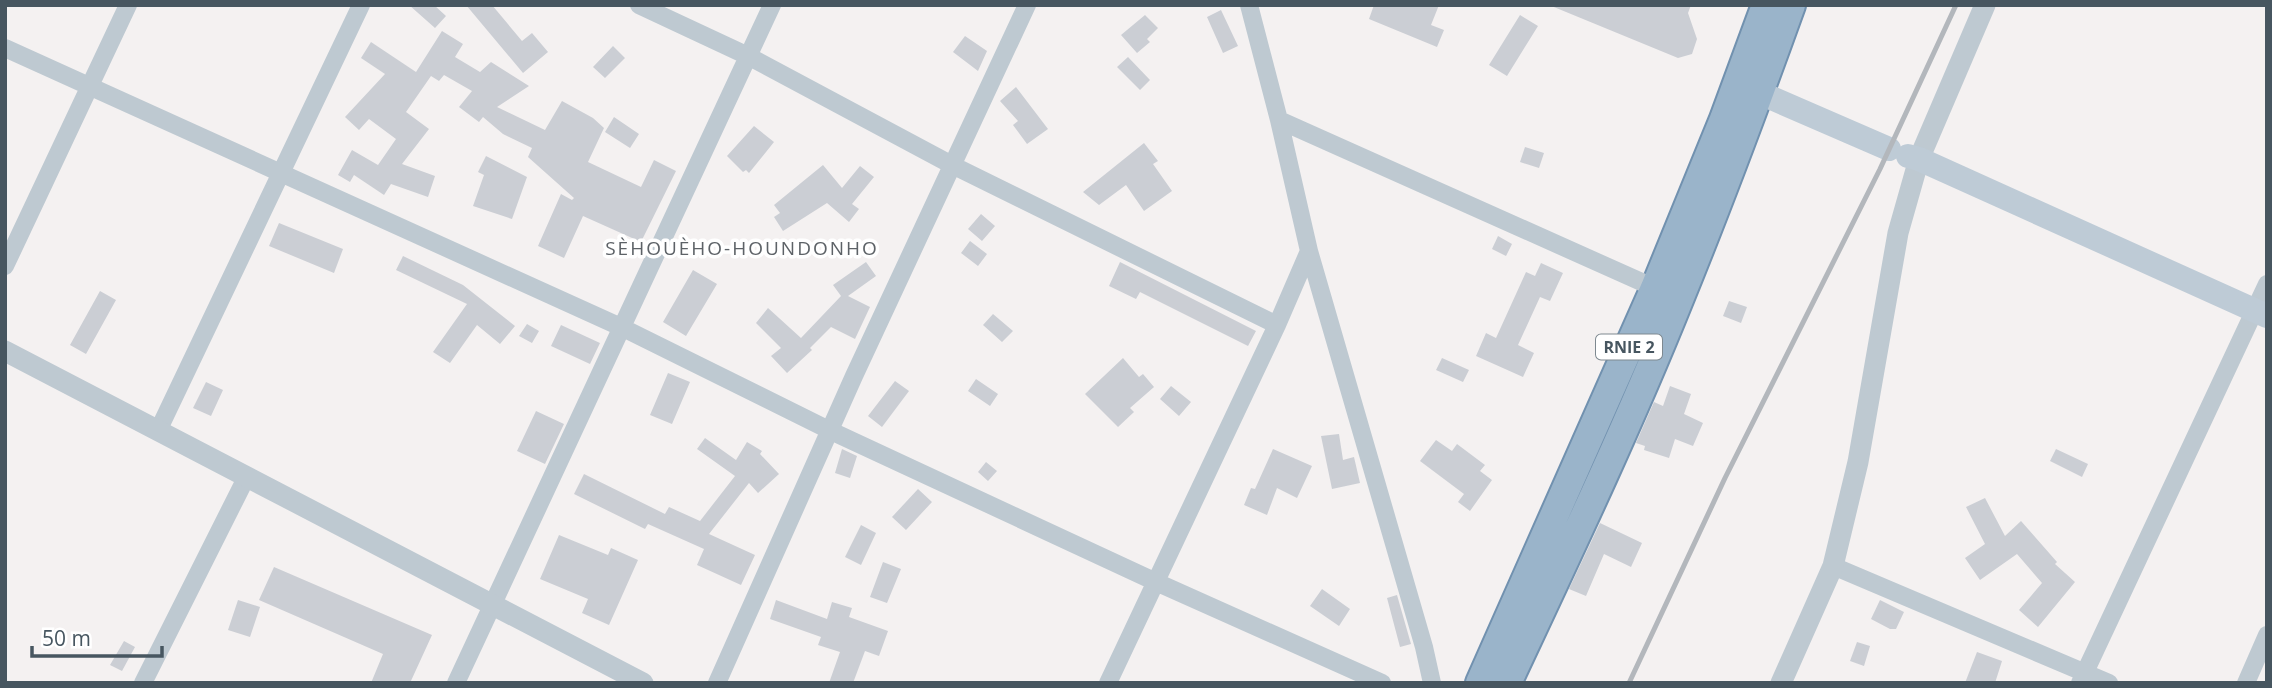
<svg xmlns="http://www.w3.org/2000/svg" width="2272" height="688" font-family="'Open Sans',sans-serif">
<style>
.building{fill:#cbced4}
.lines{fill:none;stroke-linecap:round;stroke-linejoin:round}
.trunk-casing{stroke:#7191af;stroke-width:32}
.minor{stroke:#bec9d1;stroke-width:18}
.tertiary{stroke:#bec9d1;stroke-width:21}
.secondary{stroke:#becbd6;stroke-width:24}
.trunk{stroke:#9ab4ca;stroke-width:28}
.rail{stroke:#b3b7bc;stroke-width:5}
.labels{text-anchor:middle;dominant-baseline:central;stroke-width:7;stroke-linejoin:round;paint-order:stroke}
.shield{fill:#fff;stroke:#7e8990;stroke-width:2}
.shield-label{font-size:16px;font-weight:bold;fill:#475660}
.neighbourhood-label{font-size:19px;letter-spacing:2px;fill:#5d6267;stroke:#fff}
</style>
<rect width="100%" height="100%" fill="#f4f1f1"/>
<path class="building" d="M409 5H434L446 16 435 28Z
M466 5H492L522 41 532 33 548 52 523 73Z
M1374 5H1439L1431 25 1444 30 1437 47 1369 19Z
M1549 5H1691L1688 13 1697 39 1692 54 1678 58Z
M1221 10 1238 46 1223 53 1207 17Z
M1145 15 1158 28 1147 39 1150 42 1137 53 1121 35Z
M1520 15 1538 26 1507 76 1489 65Z
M442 31 463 44 455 57 480 72 491 62 529 86 497 107 545 130 562 101 593 118 604 128 588 162 641 187 654 160 676 171 641 242 583 216 564 258 538 246 561 194 572 200 574 198 528 157 532 148 503 134 483 117 479 122 459 107 472 91 444 75 439 81 431 76 406 112 429 129 402 164 435 176 428 197 391 184 384 195 354 175 350 182 338 175 352 150 378 165 396 139 369 119 359 130 345 117 385 74 361 58 371 42 416 72Z
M965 36 987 51 978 71 953 52Z
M613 46 625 58 605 78 593 67Z
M1128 57 1150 80 1140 90 1117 67Z
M1016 87 1048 129 1027 144 1013 125 1018 121 1000 101Z
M614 117 639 134 630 148 605 132Z
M754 126 774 142 749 173 746 170 743 172 727 156Z
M1144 143 1158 161 1153 164 1172 191 1144 211 1126 185 1099 205 1083 192Z
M1525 147 1544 153 1539 168 1520 162Z
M486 156 527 177 512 219 473 206 484 175 478 172Z
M823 165 842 188 860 166 874 177 852 204 859 209 849 222 827 203 783 231 774 217 780 213 774 205Z
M981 214 995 226 982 241 968 229Z
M279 223 343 249 334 273 269 246Z
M1498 236 1512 244 1506 256 1492 249Z
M970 241 987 254 978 266 961 253Z
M403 256 463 285 515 326 500 344 477 325 450 363 433 352 467 304 396 270Z
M866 262 876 276 848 296 870 307 855 339 831 327 810 348 812 350 787 373 771 356 781 348 756 323 768 308 801 338 841 296 833 285Z
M1120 262 1256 331 1248 346 1140 292 1136 299 1109 286Z
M1541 263 1563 273 1550 301 1540 297 1518 345 1534 353 1523 377 1476 356 1486 333 1496 338 1526 272 1535 276Z
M693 270 717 284 686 336 663 322Z
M100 291 116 300 86 354 70 345Z
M1729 301 1747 307 1741 323 1723 316Z
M993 314 1013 331 1002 342 983 325Z
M527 324 539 331 532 343 519 336Z
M561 325 600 343 590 364 551 346Z
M1123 358 1139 377 1143 374 1154 387 1130 408 1134 412 1118 427 1085 394Z
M1442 358 1469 370 1463 382 1436 370Z
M668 373 690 382 672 424 650 415Z
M976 379 998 394 990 406 968 391Z
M895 381 909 391 882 427 868 416Z
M206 382 223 390 211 416 193 408Z
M1171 386 1191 402 1179 416 1160 399Z
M1670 386 1691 394 1684 414 1703 423 1693 446 1675 439 1669 458 1644 450 1645 446 1636 443 1654 402 1663 406Z
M536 411 564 424 545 464 517 451Z
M1339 434 1343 460 1354 457 1360 483 1332 489 1321 436Z
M705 438 736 460 747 442 762 451 760 454 779 474 758 493 749 483 709 534 755 555 741 585 697 565 704 549 648 524 645 529 574 494 584 474 665 514 669 507 700 521 735 476 697 449Z
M1436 440 1452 451 1457 444 1485 465 1480 471 1492 480 1470 511 1458 502 1464 494 1420 461Z
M842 449 857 456 850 478 835 473Z
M1273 449 1312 466 1297 498 1277 488 1267 515 1244 505 1251 488 1255 489Z
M2056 449 2088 464 2082 477 2050 461Z
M986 462 997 471 988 481 978 472Z
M918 489 932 502 906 530 892 517Z
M1985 498 2005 536 2021 521 2057 562 2055 564 2075 582 2038 627 2019 610 2042 583 2017 554 1980 580 1965 558 1985 544 1966 507Z
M1600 523 1642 543 1631 567 1604 554 1586 596 1569 589Z
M861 525 876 533 861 565 845 557Z
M559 535 608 555 611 548 638 560 609 625 582 613 588 599 540 579Z
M883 562 901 569 887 603 870 597Z
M274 567 432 635 410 683H371L383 654 259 600Z
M1322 589 1350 609 1339 626 1310 606Z
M1397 595 1411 644 1400 647 1387 598Z
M238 600 260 607 250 637 228 630Z
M776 600 827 619 832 602 852 608 849 617 888 631 879 656 865 651 853 683H829L840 652 818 645 821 637 770 619Z
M1880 600 1904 612 1896 629H1890L1871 619Z
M124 641 135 647 122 671 110 665Z
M1857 642 1870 646 1864 666 1850 661Z
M1977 652 2002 661 1995 683H1965Z"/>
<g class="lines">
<g class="trunk-casing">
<path id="trunk" d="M1480 683 1655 288 1724 119 1766 5
M1507 683C1566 557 1626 431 1678 302 1718 204 1755 105 1791 5"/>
</g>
<path class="minor" d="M639 5 748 56 952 165 1277 325
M1249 5 1279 120 1309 251 1424 647 1432 683
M5 48 623 328 831 431 1156 582 1382 683
M1279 120 1655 288
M5 266 128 5
M158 431 361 5
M1833 566 2109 683
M143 683 246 478
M456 683 772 5
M717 683 854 376 1027 5
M1108 683 1277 325 1309 251
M2080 683 2267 284
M2246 683 2267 635"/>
<path class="tertiary" d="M5 351 643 683
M1781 683 1833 566 1858 462 1898 233 1919 159 1985 5"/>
<path class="secondary" d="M1741 87 1760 93 1889 149
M1908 156 1919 159 2267 316"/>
<use href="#trunk" class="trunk"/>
<path class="rail" d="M1629 683 1725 478 1880 169 1956 5"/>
</g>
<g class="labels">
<rect class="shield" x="1596" y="334.5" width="66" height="25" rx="5"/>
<g class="shield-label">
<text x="1629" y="347">RNIE 2</text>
</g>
<g class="neighbourhood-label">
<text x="742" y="248">SÈHOUÈHO-HOUNDONHO</text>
</g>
</g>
<rect width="2272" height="688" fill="none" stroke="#475660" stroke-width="14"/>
<path d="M32 646v10h130v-10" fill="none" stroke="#475660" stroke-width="3.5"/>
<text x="42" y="646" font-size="21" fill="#475660" stroke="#ffffff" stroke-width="5" paint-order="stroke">50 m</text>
</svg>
